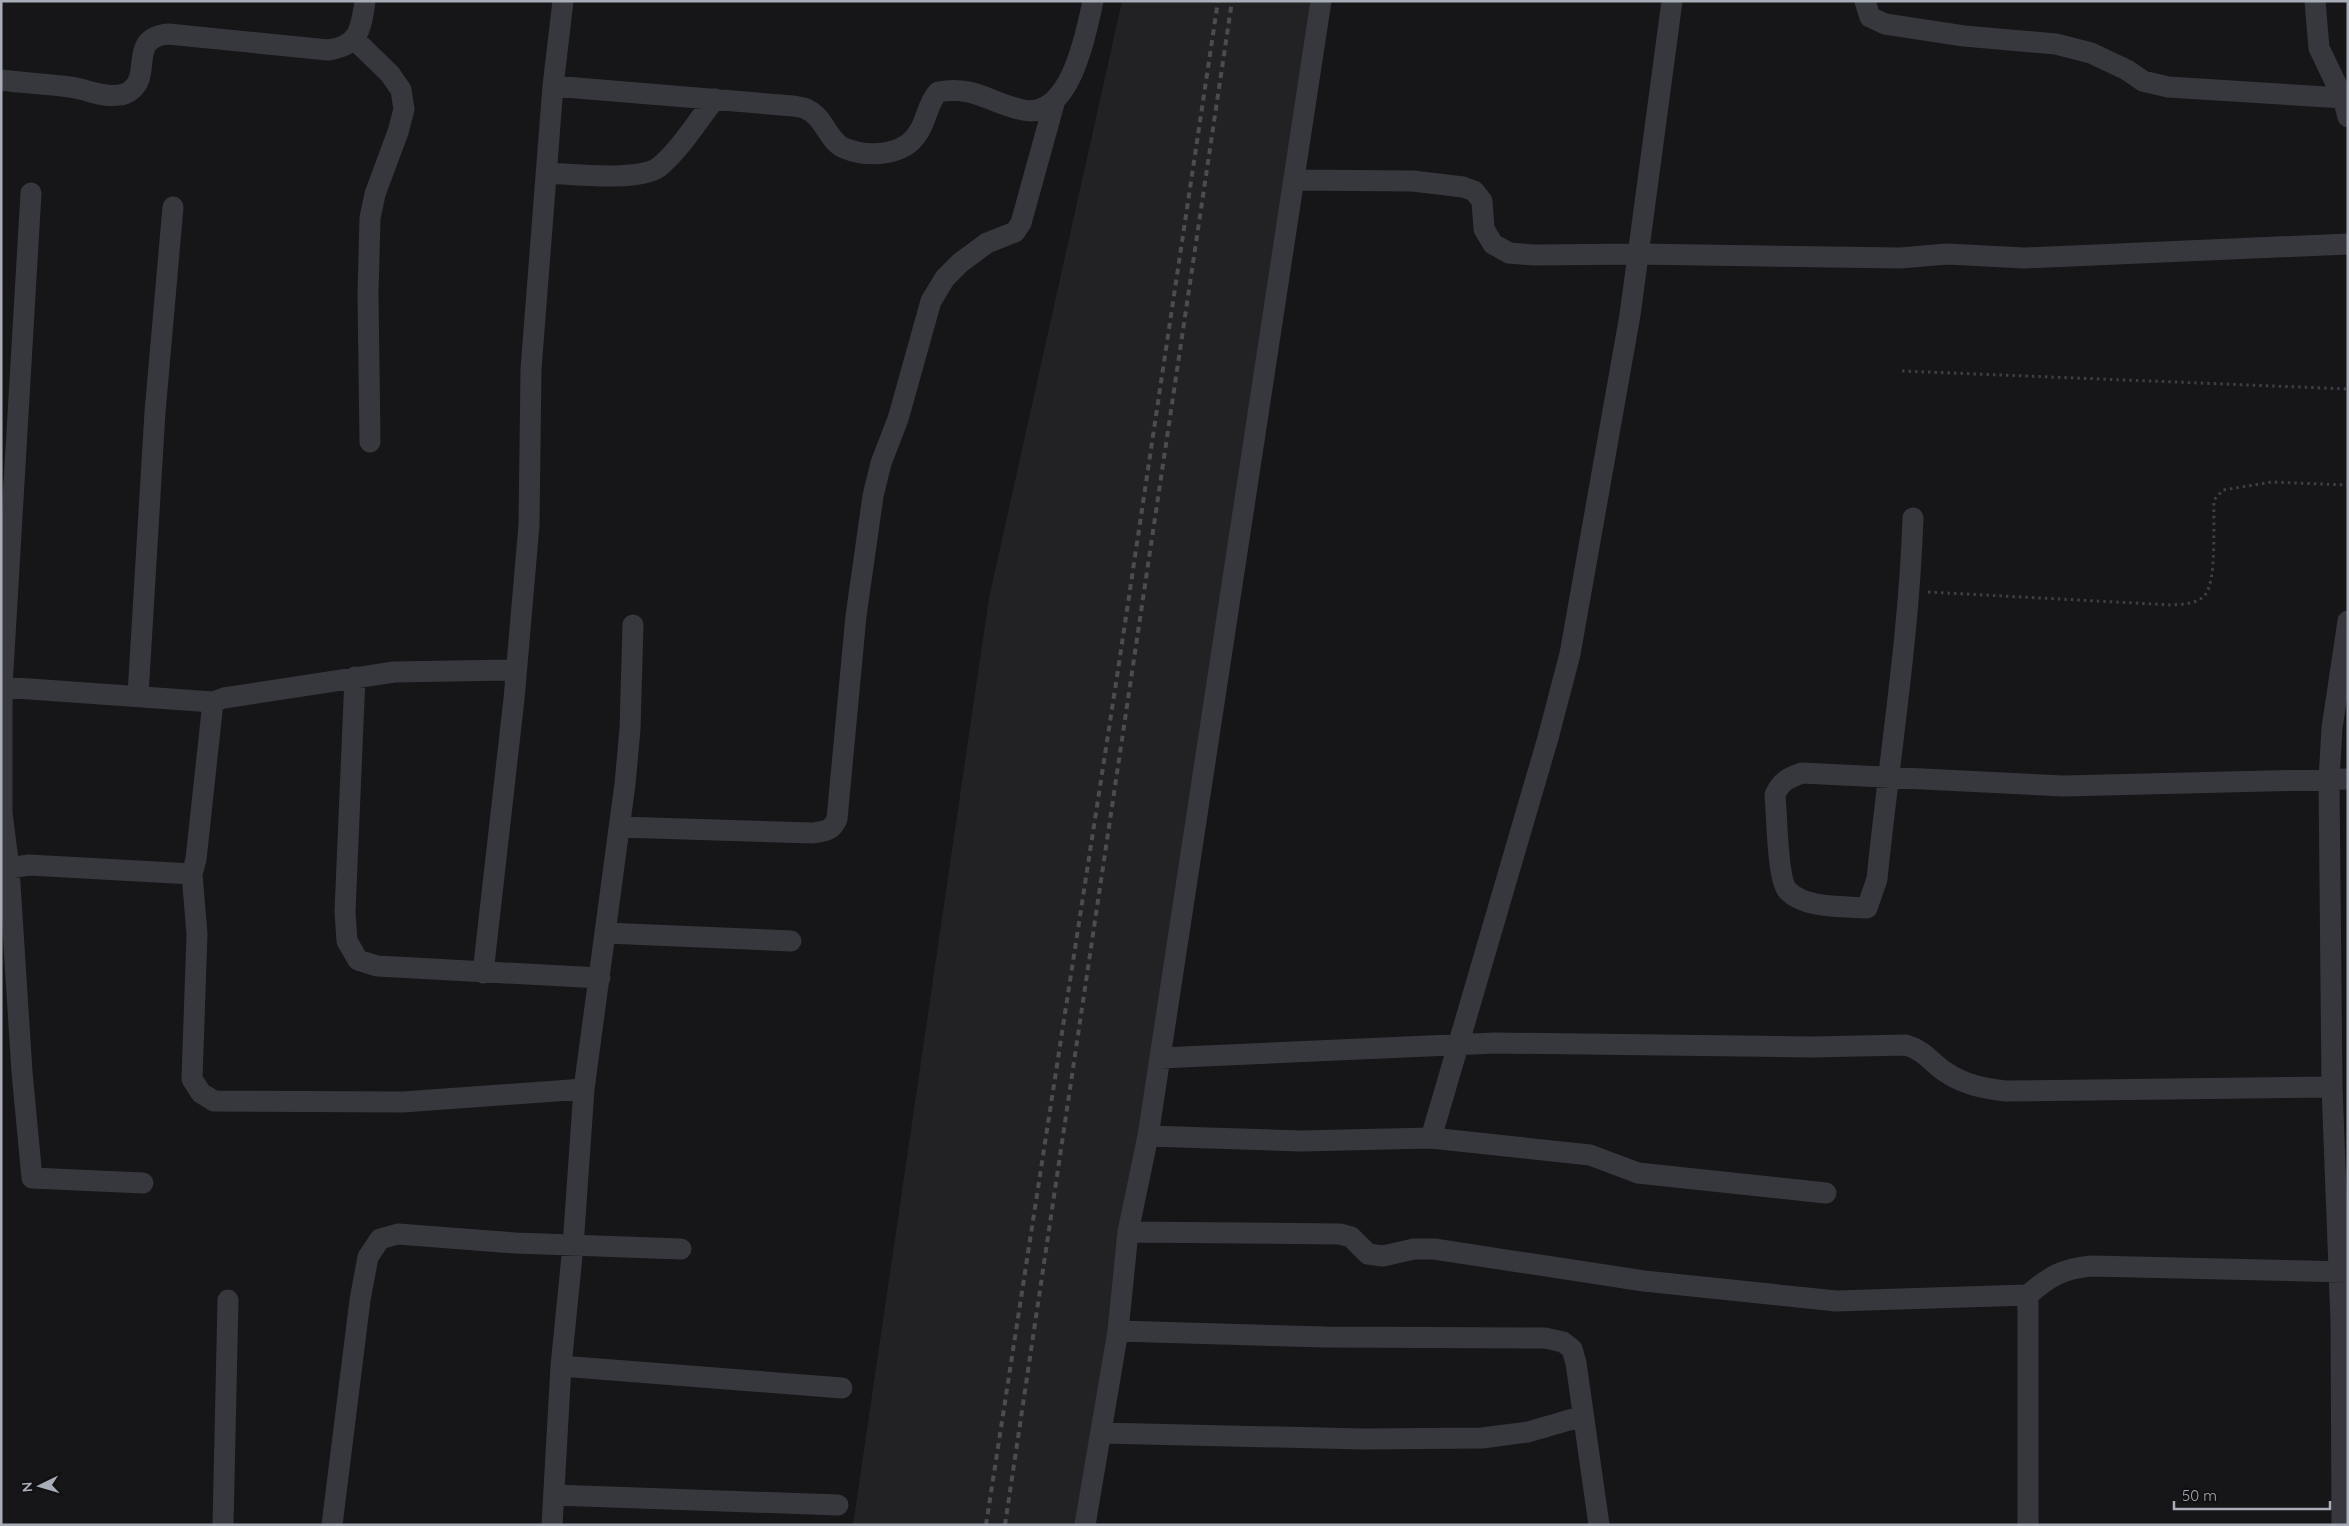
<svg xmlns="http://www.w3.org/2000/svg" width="2349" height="1526" font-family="Quicksand,sans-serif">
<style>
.built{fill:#222225}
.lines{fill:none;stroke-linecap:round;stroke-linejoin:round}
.path{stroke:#3d3f44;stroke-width:3;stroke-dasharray:2.5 4;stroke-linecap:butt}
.minor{stroke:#37383d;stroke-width:21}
.rail{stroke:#4a4c52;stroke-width:4;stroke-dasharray:6 5;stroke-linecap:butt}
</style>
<rect width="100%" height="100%" fill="#161618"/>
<path class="built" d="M1122 1H1319L1082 1525H853L989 598Z"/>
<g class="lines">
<path class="path" d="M1902 371 2348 389
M1928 592 2172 605C2183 604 2197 604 2205 595 2217 581 2213 521 2214 500L2223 490 2272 482 2348 485"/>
<path class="minor" d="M1865 1 1870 17 1885 24 1964 36 2056 44 2091 53 2127 70 2143 81 2168 87 2343 98
M2315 1 2319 48 2343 98 2348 117
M354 39 390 74 401 90 404 109 398 132 375 194 370 218 368 294 370 442
M1 80C24 83 47 84 70 87 86 89 103 98 119 95 122 95 128 93 130 91 153 76 127 38 168 34L328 50C359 46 361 29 365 1
M553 86 793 106C798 107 804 107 808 110 825 118 827 140 844 148 868 158 904 156 918 133 927 120 927 104 938 92 974 85 990 103 1023 110 1070 120 1086 34 1093 1
M546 173C572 174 639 182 659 167 681 149 697 121 715 99
M1294 180 1413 181 1463 187 1474 191 1482 201 1484 229 1493 244 1509 253 1534 255 1638 254 1900 258 1947 254 2024 258 2348 244
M31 193 2 687V813L9 868 22 1072 32 1178 143 1183
M1913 518C1909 639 1889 759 1877 879L1867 908C1843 906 1806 909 1788 891 1777 880 1777 813 1775 795 1781 781 1788 778 1802 773L2064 786 2348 779
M355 677 345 912 347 941 358 960 377 966 600 978
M2 687 213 702 224 698 394 672 516 670
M138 695 155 412 173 207
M213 702 196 859 192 874 197 934 192 1079 201 1093 214 1101 403 1102 584 1089
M620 827 813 833C825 831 832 831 837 819L856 616 873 496 881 463 898 419 931 301 945 278 960 263 987 243 1015 232 1021 223 1055 100
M9 868 29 865 192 874
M606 933 791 941
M483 973 514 699 529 525 531 369 553 86 563 1
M1160 1058 1495 1043 1811 1047 1906 1045C1926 1051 1931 1063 1947 1073 1965 1085 1985 1089 2006 1091L2332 1087
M1148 1136 1301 1141 1431 1138 1590 1155 1638 1173 1826 1193
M1431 1138 1548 738 1570 654 1630 315 1672 1
M1128 1232 1340 1234 1351 1237 1368 1254 1383 1256 1414 1249H1434L1644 1281 1836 1301 2028 1295C2050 1276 2062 1269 2091 1266L2348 1272
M1118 1331 1326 1337 1545 1338 1563 1342 1572 1349 1576 1363 1599 1525
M561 1366 842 1388
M1101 1433 1364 1439 1482 1438 1528 1432 1583 1416
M554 1495 838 1505
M223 1525 228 1300
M332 1525 360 1300 368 1257 380 1239 398 1234 515 1243 681 1249
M552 1525 561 1366 573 1246 584 1089 625 784 630 729 633 625
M1085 1525 1118 1331 1128 1232 1148 1136 1321 1
M2028 1525V1295
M2342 1525 2341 1321 2332 1087 2329 780 2332 728 2348 621"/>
<path class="rail" d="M986 1525 1118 670 1218 1
M1005 1525 1232 1"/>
</g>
<rect width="2349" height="1526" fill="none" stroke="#a8adb8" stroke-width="5"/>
<g transform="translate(40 1486) rotate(265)" stroke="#111113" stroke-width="4" paint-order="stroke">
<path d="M0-4L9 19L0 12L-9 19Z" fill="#a8adb8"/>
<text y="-8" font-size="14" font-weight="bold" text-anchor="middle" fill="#a8adb8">N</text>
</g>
<path d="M2174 1501v8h156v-8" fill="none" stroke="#a8adb8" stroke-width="2.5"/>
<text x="2182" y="1501" font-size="15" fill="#a8adb8" stroke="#111113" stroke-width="4" paint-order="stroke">50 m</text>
</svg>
